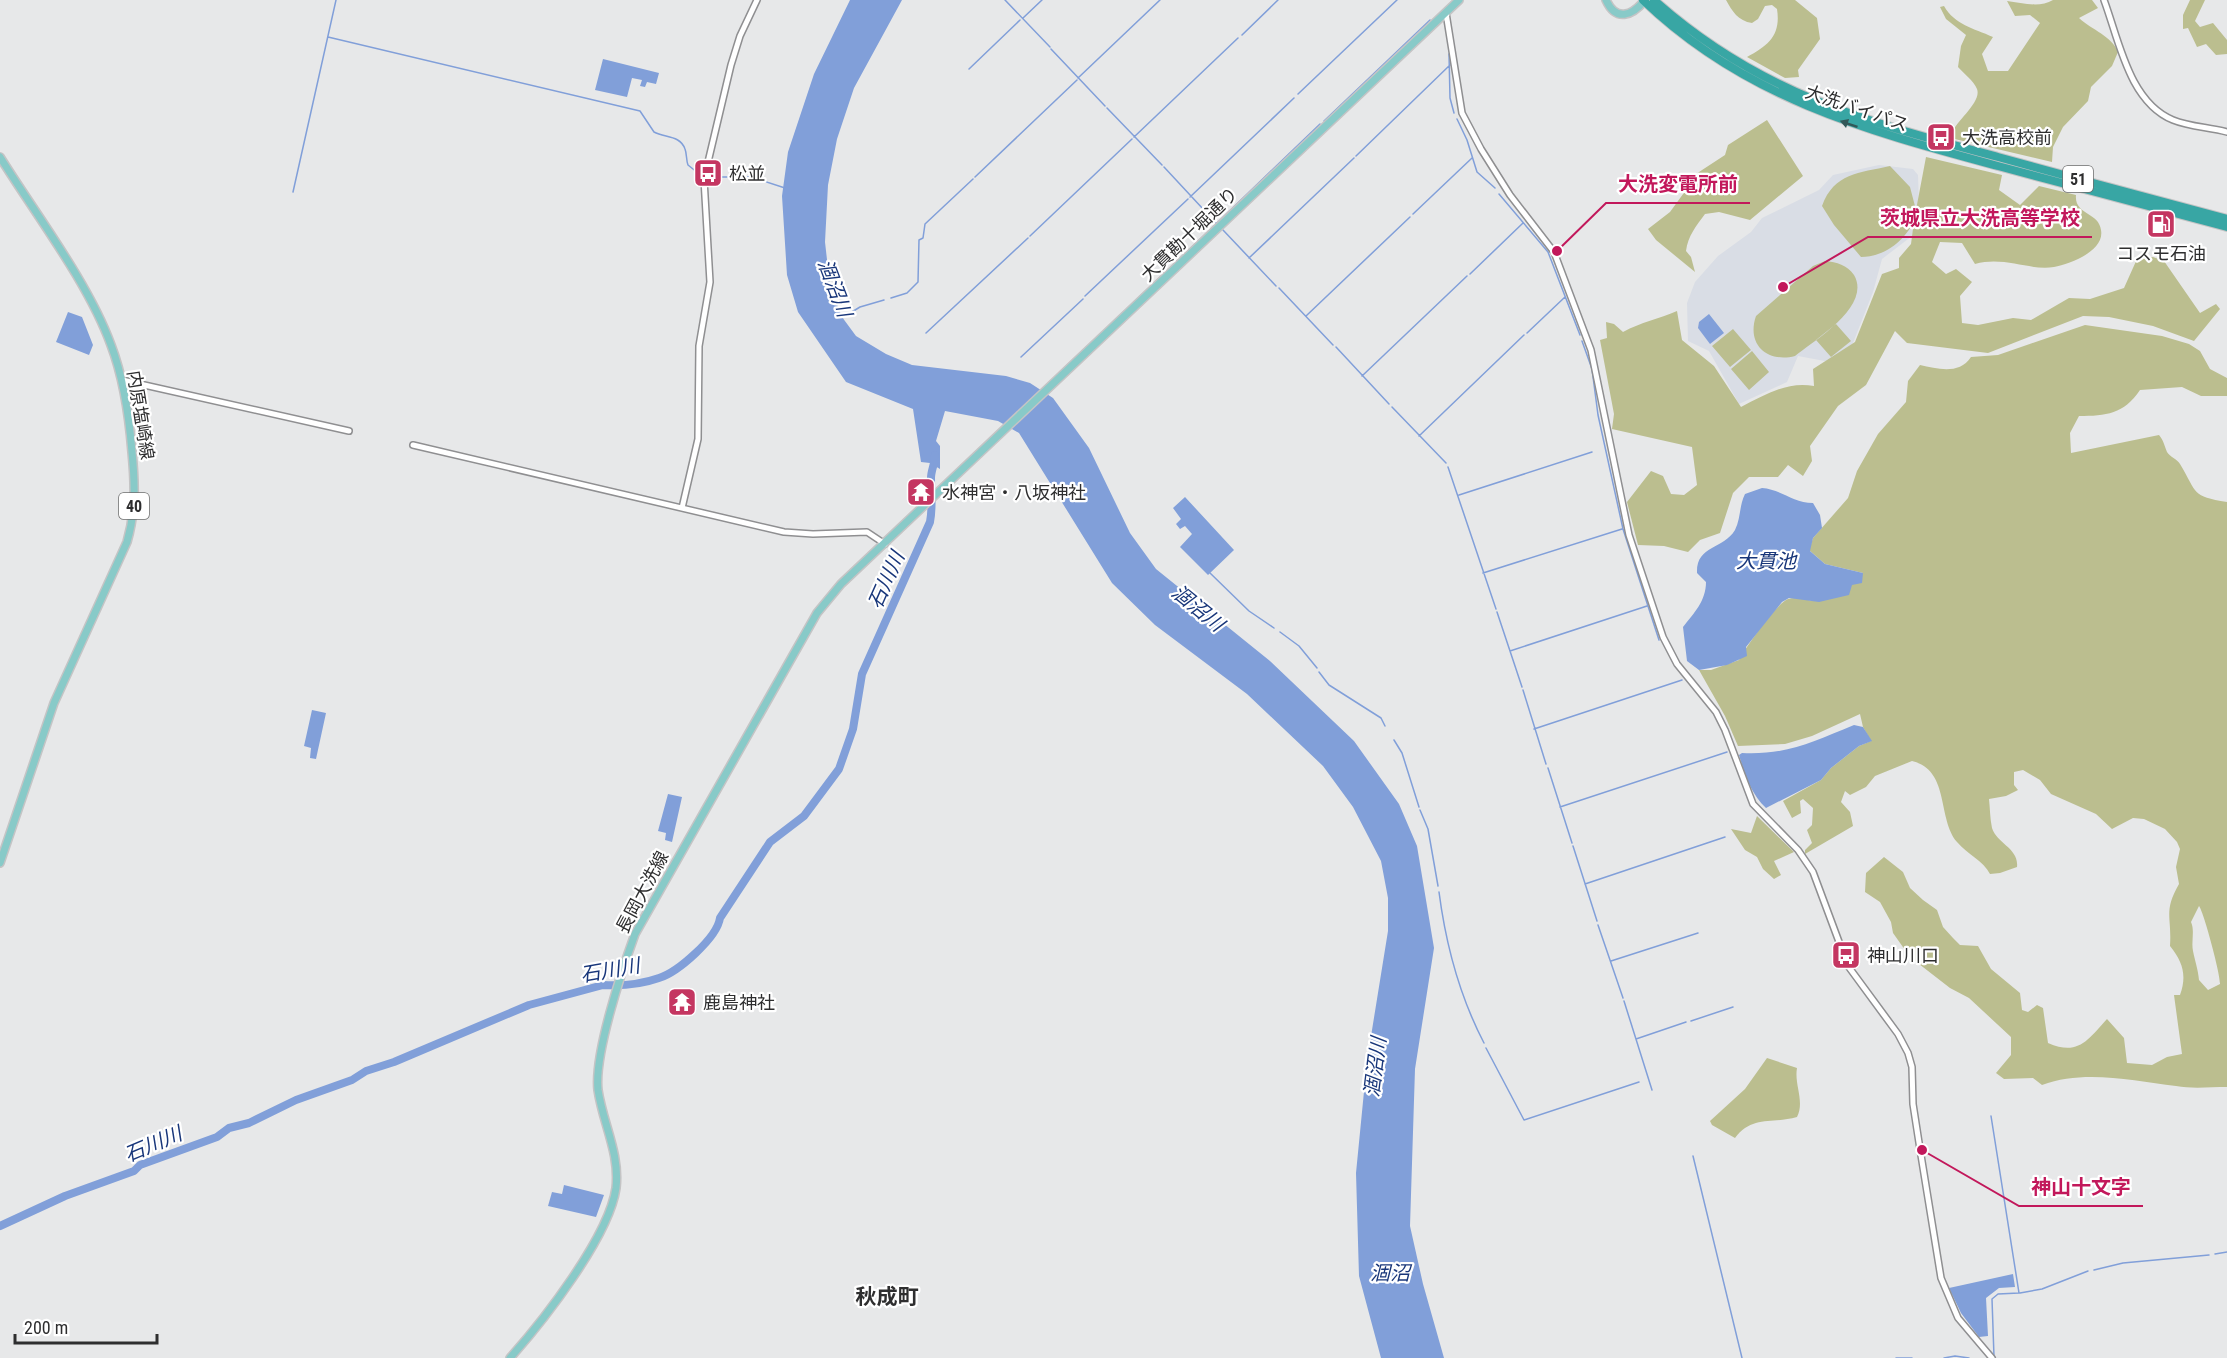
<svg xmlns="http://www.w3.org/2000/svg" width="2227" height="1358" font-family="'Roboto Condensed','Noto Sans JP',sans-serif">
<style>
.built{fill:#d9dde5}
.green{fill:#bbbe8f;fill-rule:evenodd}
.water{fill:#819fd9}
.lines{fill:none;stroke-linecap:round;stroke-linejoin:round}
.stream{stroke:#819fd9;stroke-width:1.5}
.river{stroke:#819fd9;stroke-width:8}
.minor-casing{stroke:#8f8f91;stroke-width:8}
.major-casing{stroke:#c4c4c5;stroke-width:10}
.highway-casing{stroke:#c4c4c5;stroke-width:10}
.minor{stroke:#fff;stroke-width:5}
.major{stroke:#88cac8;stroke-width:7}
.highway{stroke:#38a6a4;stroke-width:8}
.oneway{fill:#325858}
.labels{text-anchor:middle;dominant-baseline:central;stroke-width:4.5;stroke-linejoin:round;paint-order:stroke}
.shield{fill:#fff;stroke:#6d6d6d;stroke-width:1.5}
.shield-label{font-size:16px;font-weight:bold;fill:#2e2e2f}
.street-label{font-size:18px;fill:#2e2e2f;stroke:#fff}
.poi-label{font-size:18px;fill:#2e2e2f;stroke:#fff;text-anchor:start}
.water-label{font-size:20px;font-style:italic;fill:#18367a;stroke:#fff}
.quarter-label{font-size:21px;font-weight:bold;fill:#2e2e2f;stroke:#fff}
.leader{fill:none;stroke:#c2185b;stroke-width:2}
.callout-dot{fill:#c2185b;stroke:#fff;stroke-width:2}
.callout-label{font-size:20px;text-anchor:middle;font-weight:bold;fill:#c2185b;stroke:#fff;stroke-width:4.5;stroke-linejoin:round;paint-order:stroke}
</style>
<rect width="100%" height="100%" fill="#e7e8e9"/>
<path class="built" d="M1879 165 1913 169 1918 175 1919 205 1912 236 1882 259 1873 292 1853 343 1830 362 1798 356 1787 382 1739 404 1709 351 1688 341 1687 303 1695 282 1718 256 1751 232 1762 218 1819 190 1833 175Z"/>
<path class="green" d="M1726 0H1795L1817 18 1820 39 1798 70 1799 77 1785 78 1747 57C1769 45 1781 35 1777 9L1772 5 1765 6 1758 19 1752 23C1738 21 1732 11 1726 0Z
M2053 0H2092L2098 8 2079 18C2092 30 2112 36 2118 52L2112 66 2091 87 2088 101 2063 127 2053 147 2052 162 1942 136 1952 133C1956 121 1982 102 1977 89 1974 81 1963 73 1958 67L1961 46 1966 35 1946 19 1940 7 1944 6C1955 25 1973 28 1993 37L1982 54 1988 71H2008L2040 23 2030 15 2015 16 2007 1C2022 3 2040 8 2053 0Z
M2190 0H2205L2195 21 2200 27 2213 23 2227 40V54L2216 55 2206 44 2197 47 2188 28 2183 29V15Z
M1767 120 1803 176 1750 220 1719 212 1705 214C1696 226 1688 236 1686 251L1691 257 1695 272 1656 240 1648 229 1670 212 1699 172 1725 155 1728 145Z
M1926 157 2002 175 1999 190 2020 205 2039 186 2076 195C2074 215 2099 212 2101 230 2105 251 2070 264 2054 267 2029 271 2005 256 1975 264L1962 243 1940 242 1932 262 1946 274 1956 269 1972 282 1960 296 1962 323 1978 325 2013 318 2031 320 2069 298 2090 299 2124 288 2137 259 2153 257 2164 261 2200 313 2216 304 2220 309 2194 341 2153 326 2109 317 2083 316 1988 353 1907 343 1895 331 1866 385 1838 406 1810 446 1812 461 1803 476 1788 465 1778 477H1749L1733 493 1720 533 1700 540 1688 552 1664 546 1638 545 1627 502 1651 471 1663 476 1671 494 1684 495 1697 485 1692 447 1612 429 1614 414 1600 340 1607 338 1606 322 1614 324 1623 332C1641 322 1659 319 1677 311L1682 340 1714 366 1741 407C1765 395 1787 381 1814 386L1813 369 1855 342 1882 274 1899 268V258L1911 244 1914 221C1905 240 1885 257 1861 257L1834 225 1822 206C1834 173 1859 173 1890 166L1910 187 1916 210Z
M1825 261C1837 262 1847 265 1854 275 1872 306 1815 340 1795 356 1768 363 1746 345 1756 316L1813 266Z
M1836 324 1851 341 1831 357 1816 340Z
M2085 325 2162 336 2189 344 2200 351 2210 369 2227 378V396H2201L2182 387 2140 390C2124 414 2106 416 2079 416L2070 433 2071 453 2159 435C2164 441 2164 445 2167 452 2170 457 2177 459 2180 464 2198 494 2191 496 2227 502V1087C2210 1087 2192 1089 2176 1086 2133 1081 2085 1069 2042 1085L2033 1078 2004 1079 1996 1073 2011 1055V1037L1969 998 1950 988 1910 957 1893 933 1891 922 1880 902 1865 892 1866 873 1884 857 1903 872 1910 888 1923 900 1937 910 1943 927 1953 938 1960 945 1978 946 1991 969 2020 993 2022 1010 2028 1012 2037 1005 2043 1008 2048 1043C2078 1056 2087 1041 2107 1019L2124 1038 2127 1063 2152 1065 2167 1057 2182 1054 2174 995H2180C2187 976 2183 962 2170 946 2172 916 2163 912 2179 884L2176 867 2180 849 2177 842 2165 829 2144 819 2133 818 2112 829 2096 814 2051 794 2040 780 2023 770 2014 772V785L2018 790 2006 796 1989 799C1990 808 1990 819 1992 828 1997 844 2019 848 2017 867L2000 873 1990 874C1983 860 1968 855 1957 842 1937 818 1950 770 1912 761L1875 776 1866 787 1850 795 1845 791 1841 802 1850 812 1853 826 1805 854V850L1812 843 1807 830 1812 825 1813 808 1803 799 1800 801 1801 813 1792 818 1783 801 1821 780 1831 768 1859 746 1871 741 1863 727 1860 714 1812 736 1785 744 1738 746 1725 716 1699 670H1711L1739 660C1745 648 1777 603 1788 599 1797 596 1807 601 1816 601 1829 602 1854 582 1863 573L1825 564 1809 550 1813 538 1848 498 1857 471 1878 434 1906 402 1908 381 1920 365C1938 369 1959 375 1971 357L1998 355ZM2199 906C2203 910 2221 975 2220 984L2208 990 2199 980C2198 969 2195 961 2193 951 2191 941 2195 931 2191 922Z
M1733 329 1751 350 1730 367 1712 346Z
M1752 351 1769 372 1749 390 1731 369Z
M1757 816 1794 852 1774 861 1781 875 1774 879 1763 869 1757 857 1745 850 1731 829 1751 833Z
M1767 1058 1797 1068C1794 1085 1805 1101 1797 1117 1773 1124 1752 1115 1735 1138L1712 1125 1710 1121 1745 1089Z"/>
<path class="water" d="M850 0H902L854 88 837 139 828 185 825 242 830 286 842 317 856 336 886 354 912 365 1006 376 1030 383 1053 398 1089 448 1130 533 1156 569 1270 661 1354 741 1399 804 1417 846 1434 948 1415 1069 1410 1226 1423 1284 1444 1358H1381L1359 1276 1356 1173 1367 1061 1388 931V898L1381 861 1353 807 1323 766 1247 694 1155 625 1112 583 1019 433 998 421 945 411 936 441 940 446V469L930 463 921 462 913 409 846 382 798 312 787 275 782 196 788 152 814 74Z
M603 59 659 73 656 84 647 82 645 87 640 86 642 80 632 78 627 97 595 90Z
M68 312 82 317 93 345 89 355 56 342Z
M1709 314 1724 333 1710 344 1698 328 1699 322Z
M1762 488C1780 489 1793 503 1813 503L1820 515 1822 528 1813 538 1810 551 1825 564 1863 573 1862 583 1852 585 1849 595 1819 602 1789 598 1782 602 1746 647 1747 656 1727 665 1699 670 1687 661 1683 627C1694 613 1706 601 1706 582L1697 573C1696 545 1723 550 1735 530 1741 518 1739 506 1745 494Z
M1185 497 1234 550 1208 575 1180 547 1192 534 1185 526 1180 529 1176 524 1181 519 1173 508Z
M312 710 326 713 316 759 310 758 311 748 304 746Z
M1854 725 1863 727 1872 741 1859 746 1831 768 1821 780 1766 808C1751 794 1745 775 1739 755L1742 753C1788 755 1812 742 1854 725Z
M668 794 682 797 672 842 665 840 666 833 658 831Z
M564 1185 604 1195 596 1217 548 1206 552 1192 562 1194Z
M2013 1274 2015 1287 1999 1288 1986 1298 1988 1336 1979 1337 1961 1313 1949 1288Z"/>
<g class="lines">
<path class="stream" d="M1005 0 1050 47
M1023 18 1042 0
M1242 35 1278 0
M328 37 640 111 654 132C665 138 680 135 685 149 687 154 686 160 688 165L703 177
M1051 49 1105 106
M1449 54 1450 98 1454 113
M969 69 1020 20
M1078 78 1160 0
M1298 94 1397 0
M1107 108 1162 165
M1457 119 1467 140 1477 172 1495 188
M1324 121 1430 20
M1134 137 1238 38
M1356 156 1450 65
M1164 167 1217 224
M708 177H751L785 188
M975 177 1077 80
M293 192 336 0
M1499 194 1548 252 1580 335
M1190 197 1294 98
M1413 214 1472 158
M1216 224 1320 124
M1223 230 1276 286
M1030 236 1132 139
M1249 258 1354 158
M1470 274 1523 223
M1279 288 1333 345
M1085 296 1188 199
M891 298 907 293 918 282 919 240 923 238 925 224 973 179
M1306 316 1410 217
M842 318 860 307 884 300
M1112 323 1214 226
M926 333 1028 238
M1527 333 1565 297
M1582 341 1592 369 1598 415 1623 529 1659 640
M1336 347 1389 404
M1021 357 1083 299
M1062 370 1108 327
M1362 376 1467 276
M1392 407 1446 463
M1419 436 1524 335
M1448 467 1496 609
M1459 495 1592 452
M1210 573 1249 611 1274 628
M1483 573 1622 529
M1497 612 1522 687
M1280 632 1299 646 1317 668
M1510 651 1647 606
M1319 672 1329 685 1381 718 1385 726
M1523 690 1546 764
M1534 729 1682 680
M1394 740 1402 753 1419 807
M1548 768 1572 843
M1560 807 1727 752
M1420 810 1428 829 1438 886
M1573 846 1597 921
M1585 884 1725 837
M1439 892C1446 946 1459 995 1484 1043
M1598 925 1623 998
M1611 961 1698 933
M1624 1001 1652 1090
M1691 1021 1733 1007
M1636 1039 1686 1022
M1486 1048 1524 1120 1639 1082
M1991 1116 2019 1293 1998 1294 1992 1299 1994 1357
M1693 1156 1742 1358
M2215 1254 2227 1252
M2094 1270 2123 1263 2209 1255
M2020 1293 2042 1289 2088 1271
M1896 1358H1912
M1944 1358 1955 1356 1969 1358"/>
<path class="river" d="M0 1226 65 1196 134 1171 140 1165 217 1137 229 1128 249 1123 296 1100 352 1080 366 1071 394 1062 529 1005 603 985C620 986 642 984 659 978 678 972 717 938 720 918L770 842 804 816 839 769 853 729 862 674 930 522C933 507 931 494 931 478 931 470 935 464 935 455"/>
<g class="minor-casing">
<path id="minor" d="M2104 0C2119 40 2129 102 2173 120 2190 127 2209 127 2227 132
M1446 13 1462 113 1481 149 1510 195 1554 252 1591 350 1629 535 1663 637 1677 664 1716 712 1725 730 1753 804 1798 850 1813 872 1848 966 1898 1034 1908 1053 1912 1067 1913 1104 1920 1149 1941 1278 1958 1318 1992 1358
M122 380 349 431
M413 445 784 532 813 534 867 532 885 544
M682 508 698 439 699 346 710 282 704 179 731 65 740 36 757 0"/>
</g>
<g class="major-casing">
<path id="major" d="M1606 0C1616 22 1632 16 1645 0
M0 157C36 215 88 282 111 345 124 379 129 415 132 452 135 483 136 511 127 542L54 703 0 863
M510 1358C543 1321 609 1237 616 1188 620 1153 603 1124 598 1090 594 1054 622 970 635 934L817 613 841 584 1459 0"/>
</g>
<g class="highway-casing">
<path id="highway" d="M1643 0C1745 98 1865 130 1998 166 2074 186 2151 207 2227 227
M1654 0C1759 94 1867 122 1998 157 2074 178 2151 199 2227 219"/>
</g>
<use href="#minor" class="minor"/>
<use href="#major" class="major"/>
<use href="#highway" class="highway"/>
</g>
<defs><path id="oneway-solid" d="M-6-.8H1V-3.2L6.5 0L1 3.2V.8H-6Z" transform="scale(1.5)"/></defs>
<use class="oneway" href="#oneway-solid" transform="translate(1849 124) rotate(-161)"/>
<defs>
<g id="bus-square" transform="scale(1.5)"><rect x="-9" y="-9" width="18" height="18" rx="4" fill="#c43661" stroke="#fff"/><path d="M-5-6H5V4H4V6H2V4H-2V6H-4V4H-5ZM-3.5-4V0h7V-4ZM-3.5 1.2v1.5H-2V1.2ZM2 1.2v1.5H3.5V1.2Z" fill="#fff"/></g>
<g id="fuel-square" transform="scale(1.5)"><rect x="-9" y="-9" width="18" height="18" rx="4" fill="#c43661" stroke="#fff"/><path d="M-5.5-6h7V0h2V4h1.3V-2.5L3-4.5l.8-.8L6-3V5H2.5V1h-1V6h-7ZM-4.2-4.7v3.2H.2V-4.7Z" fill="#fff"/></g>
<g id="temple-square" transform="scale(1.5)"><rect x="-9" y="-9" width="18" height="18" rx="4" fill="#c43661" stroke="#fff"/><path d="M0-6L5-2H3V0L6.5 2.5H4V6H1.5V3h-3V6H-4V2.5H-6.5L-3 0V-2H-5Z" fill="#fff"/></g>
</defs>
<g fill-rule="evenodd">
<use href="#bus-square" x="1941" y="137"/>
<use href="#bus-square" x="708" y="173"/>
<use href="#fuel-square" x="2161" y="224"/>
<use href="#temple-square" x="921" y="492"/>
<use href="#bus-square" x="1846" y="955"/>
<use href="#temple-square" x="682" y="1002"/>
</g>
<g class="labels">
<g class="shield">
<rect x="2063" y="166" width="30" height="26" rx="4.5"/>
<rect x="119" y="493" width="30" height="26" rx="4.5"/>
</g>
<g class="shield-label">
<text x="2078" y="179">51</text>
<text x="134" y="506">40</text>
</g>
<g class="street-label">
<text transform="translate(1857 108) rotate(19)">大洗バイパス</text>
<text transform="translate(1189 234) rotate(-44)">大貫勘十堀通り</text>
<text transform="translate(141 415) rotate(81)">内原塩崎線</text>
<text transform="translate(642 892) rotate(-62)">長岡大洗線</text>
</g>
<g class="poi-label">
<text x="1962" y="137">大洗高校前</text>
<text x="729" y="173">松並</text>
<text x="2161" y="253" text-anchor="middle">コスモ石油</text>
<text x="942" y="492">水神宮・八坂神社</text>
<text x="1867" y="955">神山川口</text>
<text x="703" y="1002">鹿島神社</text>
</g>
<g class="water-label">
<text transform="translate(835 288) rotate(69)">涸沼川</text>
<text x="1766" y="561">大貫池</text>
<text transform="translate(886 580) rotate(-66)">石川川</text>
<text transform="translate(1198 608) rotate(39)">涸沼川</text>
<text transform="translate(610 970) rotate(-10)">石川川</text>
<text transform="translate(1375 1067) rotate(-83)">涸沼川</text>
<text transform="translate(153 1144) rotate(-23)">石川川</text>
<text x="1390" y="1273">涸沼</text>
</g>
<g class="quarter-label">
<text x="887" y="1297">秋成町</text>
</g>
</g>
<path class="leader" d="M1557 251L1606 203H1750M1783 287L1868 237H2092M1922 1150L2019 1206H2143"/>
<g class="callout-dot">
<circle cx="1557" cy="251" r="6"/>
<circle cx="1783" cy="287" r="6"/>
<circle cx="1922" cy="1150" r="6"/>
</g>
<g class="callout-label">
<text x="1678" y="191">大洗変電所前</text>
<text x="1980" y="225">茨城県立大洗高等学校</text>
<text x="2081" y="1194">神山十文字</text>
</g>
<path d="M15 1334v9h142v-9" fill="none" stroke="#2e2e2f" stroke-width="3"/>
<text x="24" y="1334" font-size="18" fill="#2e2e2f" stroke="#ffffff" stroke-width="4.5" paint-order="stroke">200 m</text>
</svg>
